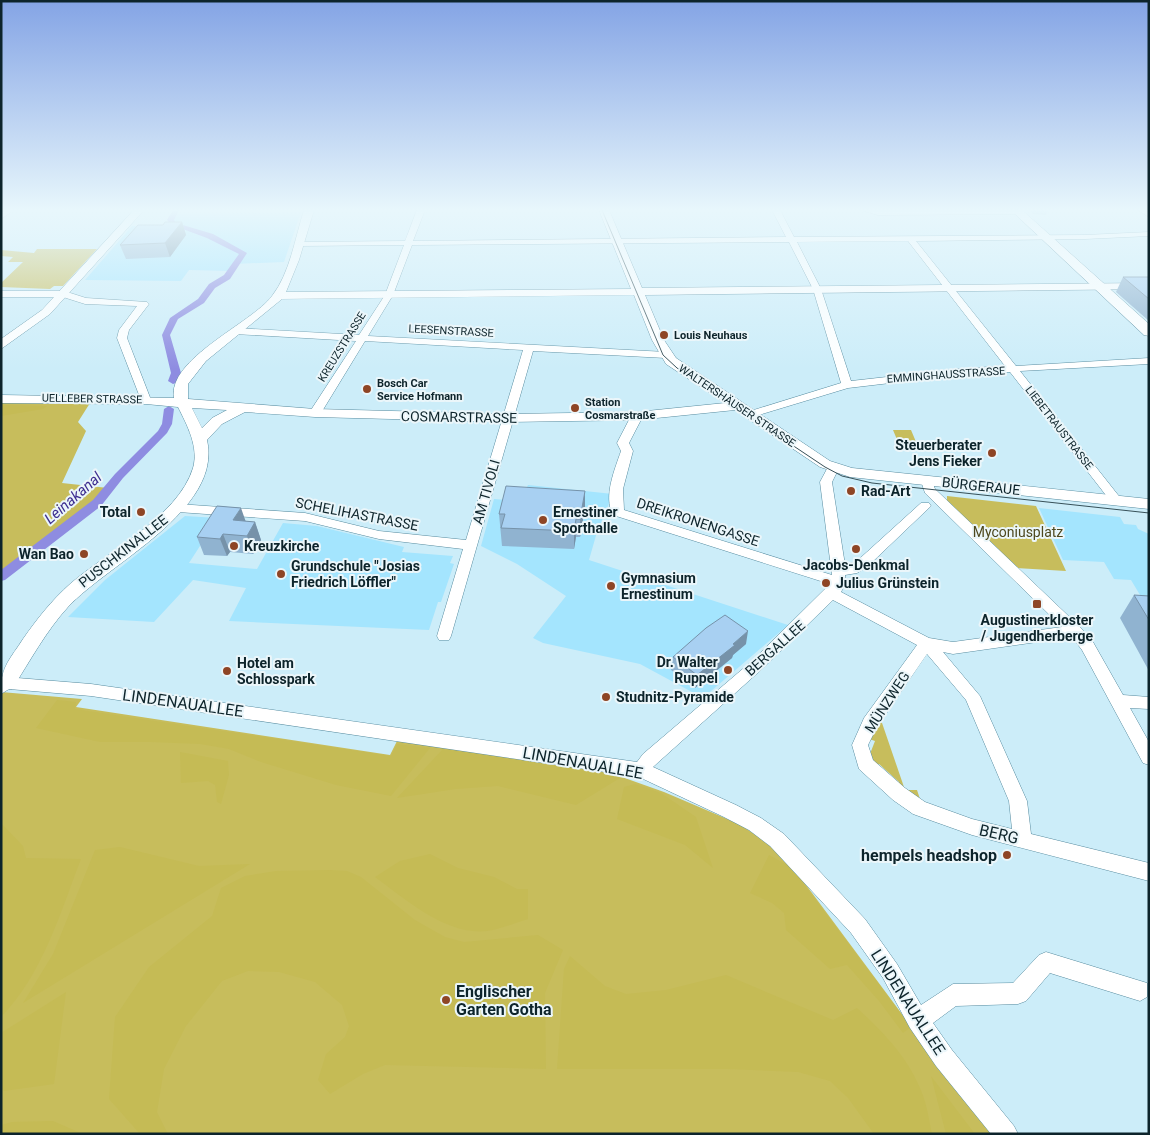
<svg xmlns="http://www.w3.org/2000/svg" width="1150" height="1135" font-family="Roboto,sans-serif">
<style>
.built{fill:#a4e5fe}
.green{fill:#c7bd5c}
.forest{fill:#c5bb55}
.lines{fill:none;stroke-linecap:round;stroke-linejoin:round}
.canal{fill:#8e8ce1;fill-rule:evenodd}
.minor-casing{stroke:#578ca0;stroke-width:1}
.tertiary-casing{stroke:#578ca0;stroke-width:1}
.secondary-casing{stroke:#578ca0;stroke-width:1}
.minor{fill:#fff;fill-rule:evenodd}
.tertiary{fill:#fff;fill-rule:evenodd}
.secondary{fill:#fff;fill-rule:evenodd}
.tram{stroke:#375058;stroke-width:1}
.wall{fill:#90b3d0}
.shaded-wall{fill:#7692a9}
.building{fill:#a8d0f2;stroke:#7692a9}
.poi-dot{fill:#8e4525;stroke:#ebf6fa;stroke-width:2}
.labels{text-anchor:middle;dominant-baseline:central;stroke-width:4;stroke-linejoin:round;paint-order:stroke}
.far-street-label{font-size:11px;fill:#0d242b;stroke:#ebf6fa}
.far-poi-label{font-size:11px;font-weight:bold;fill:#0d242b;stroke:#ebf6fa;text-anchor:start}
.street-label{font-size:14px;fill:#0d242b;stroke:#ebf6fa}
.poi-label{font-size:14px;font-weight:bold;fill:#0d242b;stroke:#ebf6fa;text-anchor:start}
.park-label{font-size:14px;fill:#4d481e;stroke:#ebf6fa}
.water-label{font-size:15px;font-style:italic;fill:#3d2e90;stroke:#ebf6fa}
.near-street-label{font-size:16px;fill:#0d242b;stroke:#ebf6fa}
.near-poi-label{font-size:16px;font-weight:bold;fill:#0d242b;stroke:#ebf6fa;text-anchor:end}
</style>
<rect width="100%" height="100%" fill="#ccedf9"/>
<path class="built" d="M301 212 284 262 234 264 229 271 189 270 181 281 85 280 132 226 178 227 169 220 172 214Z
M528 485 613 494 597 532 589 560 788 625 703 698 640 664 543 643 533 638 566 596 517 564 481 546 494 499 520 501Z
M1039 508 1120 517 1124 524 1136 525 1138 529 1149 534V610L1131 580 1114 579 1104 562 1063 560Z
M185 516 218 518 189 563 257 569 283 523 317 526 404 547 402 552 453 556 450 563 454 564 441 602H438L429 630 229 621 246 588 193 580 154 622 68 617 105 580Z"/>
<path class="green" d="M37 249H97L63 286H54L50 289 1 287V283L23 262H8L13 257 1 256V250L34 253Z
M1 403H90L78 422 86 431 62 483 108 488 67 523 1 574Z
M893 430H911L919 449H901Z
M947 496 1036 506 1066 571 1014 568 947 501Z
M1 692 82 699 76 707 390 755 397 741 605 771 664 792 739 824 770 844 792 866 991 1134H1Z
M881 720 905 790H917L921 802 896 786 899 782 879 764 875 767 868 759 875 741 869 739Z"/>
<path class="forest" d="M1 406 5 405 47 406 43 409 1 416Z
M57 700 76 702 75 709 391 756 397 744 430 748 391 796 336 785 261 762 229 749 200 744 151 742H100L36 728Z
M443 749 606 773 620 778 576 805 498 786 456 789 397 798Z
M180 752 228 761 229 775 221 804 217 802 215 785 208 781 181 783Z
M635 784 661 793 696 817 713 868 685 845 617 819 624 787Z
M1 823 23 846 26 858 81 859C60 913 43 974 1 1017Z
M120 847 199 866 250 864 23 1003 53 954 95 850Z
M430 854 458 868 494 877 517 889H528V919C515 923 501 929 487 931 447 936 405 899 375 877L400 861Z
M769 855 791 867 911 1027 903 1033 879 1001 847 965 830 969 786 930 784 913 772 903 750 893Z
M330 870 347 871 361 877 415 920 445 937 464 942 538 935 563 950 545 993 546 1069 385 1065 363 1074 330 1094 318 1080 326 1054 345 1037 349 1026 342 1005 315 982 279 972 248 971 222 981 186 1026 164 1069 157 1112 168 1134H140L109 1099 115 1017 149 967 212 916 221 888 245 876 276 871Z
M570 956 605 986 626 994 666 990 726 975 833 1020 857 1008C883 1032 909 1058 922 1093 927 1105 929 1120 932 1134H874L848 1098 830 1081 798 1072 728 1069H557L564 969Z
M66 992 54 1084 4 1091 1 1088V1033Z
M931 1076 975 1134H946Z
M53 1121 83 1134H1V1125L12 1122Z"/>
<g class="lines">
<path class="canal" d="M173 210H179L174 220 176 223 213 234 247 253 230 279 215 288 204 303 178 319 170 335 181 373 176 383 173 384 168 381 171 373 162 335 170 318 198 299 209 284 224 275 239 254 207 238 172 225 167 220Z
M169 406 174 409 172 424 167 433 123 478 101 506 5 580 1 581V570L93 500 115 474 158 431 162 424 164 409Z"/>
<g class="minor-casing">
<path id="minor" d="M5 210H14L1 219V213Z
M417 210H425L413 241 786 237 772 210H780L794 237 1085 235 1149 232V236L1085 239 916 241 1016 366 1149 358V364L1020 371 1122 500 1116 504 1112 503 1010 372 958 375 848 388 752 417H744V413L841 383 813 289 789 242 412 245 393 295 368 336 666 352 671 355 666 358 533 351 451 636 449 640H439L437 636 463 549 379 539 305 521 178 512 172 508 178 504 305 513 379 531 466 540 523 350 365 341 321 413 315 416 309 413 356 341 235 334 230 331 235 328 359 335 385 295 404 245 298 246 294 244 298 242 405 241ZM908 241 1005 366 958 369 851 381 821 289 797 242Z
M861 210H1019L1022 212 1018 214 878 215Z
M1138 210H1147L1149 217Z
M1 291H64L86 298 147 302 149 304 129 330 127 338 151 400 150 402 146 403 141 400 117 338 119 330 137 306 85 304 63 297H1Z
M637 413 643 416 629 443 633 451 623 489 624 510 832 575 820 482 829 465H837L839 468 832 482 845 565 857 561 921 503H929L931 506 867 567 857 573 845 575 846 582 841 592 929 638 953 642 1062 627 925 493 921 481 923 478H931L935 489 1080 627 1093 642 1123 695 1149 697V709L1130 708 1149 742V765L1143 763 1082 650 1072 637 953 654 943 652 980 696 1027 801 1031 834 1149 863V881L972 835 913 814 893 800 859 769 852 745 864 718 917 645 833 600 762 669 653 767 736 805 761 818 784 834 865 919 897 964 921 1005 953 984 1013 983 1039 955 1046 952 1147 983V997L1140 1001 1050 973 1026 1001 1018 1004 956 1006 933 1023 952 1050 1014 1126 1018 1134H991L936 1066 910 1028 883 978 851 933 770 846 749 830 724 817 639 777 91 696 9 689 1 694V678L5 677 91 684 637 762 643 754 752 661 830 584 613 515C603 496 615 469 621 451L617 443 631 416ZM927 654 966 700 1009 801 1012 829 972 819 925 802 905 788 873 760 868 745 877 727Z"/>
</g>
<g class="tertiary-casing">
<path id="tertiary" d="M134 210H144L50 314 1 349V339L42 310Z
M304 210H314L299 260 286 292 631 289 599 210H609L642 288 1149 283V289L645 295 664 340 676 358 830 461 852 468 1149 499V509L850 477 820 467 735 410 637 420 507 422 315 417 245 412 222 424 207 440C223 510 109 563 68 607 46 631 30 661 12 689L1 690C1 666 11 658 23 639 37 619 52 600 70 584 107 552 178 517 193 468 199 447 187 425 178 407L146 404 1 403V395L174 398C167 359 252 323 272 296 290 273 295 238 304 210ZM634 295 652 340 666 364 725 403 637 412 507 414 315 409 188 399V384L206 361 282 299ZM192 408 227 410 212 418 202 428Z"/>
</g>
<g class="secondary-casing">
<path id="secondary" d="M1011 210H1022L1149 324V336L1144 335Z"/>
</g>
<use href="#minor" class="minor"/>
<use href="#tertiary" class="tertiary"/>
<use href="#secondary" class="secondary"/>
<path class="tram" d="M602 210 663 355 677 368 825 467 842 476 872 483 1149 513"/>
</g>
<path class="wall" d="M1029 210H1048L1046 215 1033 214Z
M182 222 186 235 170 257 126 259 120 245 163 225Z
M1123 277H1149V321L1116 292Z
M585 491V508L580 537H576L574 549 502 546 499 514Z
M245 521 255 522 261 540 253 554 230 552 227 556 204 555 197 537Z
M1134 595 1149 596V671L1120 618Z
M746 644 733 655 732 658 695 688 671 670 673 657Z"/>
<path class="shaded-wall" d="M182 222 186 235 170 257 165 243Z
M585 491V508L580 537V519Z
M241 508 247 525 233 520Z
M576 519V537L574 549V531Z
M255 522 261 540 253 554 247 536Z
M223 534 230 552 227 556 220 539Z
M748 631 746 644 733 655 732 658 695 688 697 675Z"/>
<path class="building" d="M165 222H182L165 243 120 245 138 225H163Z
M1123 277H1149V299Z
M506 486 585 491 580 519H576L574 531 501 528 505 514H499Z
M217 506 241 508 233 520 255 522 247 536 223 534 220 539 197 537Z
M1134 595 1149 596V620Z
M725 615 748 631 733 644 735 645 697 675 673 657 706 628Z"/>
<linearGradient id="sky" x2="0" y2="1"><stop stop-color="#84a4e5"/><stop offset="0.57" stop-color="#e8f7fc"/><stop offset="1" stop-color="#e8f7fc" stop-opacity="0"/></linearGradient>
<rect width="1150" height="369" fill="url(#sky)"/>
<g class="poi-dot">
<circle cx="664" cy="335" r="5"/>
<circle cx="367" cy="389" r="5"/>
<circle cx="575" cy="408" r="5"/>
<circle cx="992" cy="453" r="5"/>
<circle cx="851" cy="491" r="5"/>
<circle cx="141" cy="512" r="5"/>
<circle cx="543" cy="520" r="5"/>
<circle cx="234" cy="546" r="5"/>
<circle cx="856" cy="549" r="5"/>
<circle cx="84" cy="554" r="5"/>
<circle cx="281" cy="574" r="5"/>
<circle cx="826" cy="583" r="5"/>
<circle cx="611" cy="586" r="5"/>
<rect x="1032" y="599" width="10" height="10" rx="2.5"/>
<circle cx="728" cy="670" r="5"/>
<circle cx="227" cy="671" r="5"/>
<circle cx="606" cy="697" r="5"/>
<circle cx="1007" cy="855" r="5"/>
<circle cx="446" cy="1000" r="5"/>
</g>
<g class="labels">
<g class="far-street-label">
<text transform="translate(451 331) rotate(3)">LEESENSTRASSE</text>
<text transform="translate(342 347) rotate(-58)">KREUZSTRASSE</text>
<text transform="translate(946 375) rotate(-4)">EMMINGHAUSSTRASSE</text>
<text transform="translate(92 399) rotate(1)">UELLEBER STRASSE</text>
<text transform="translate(737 406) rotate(34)">WALTERSHÄUSER STRASSE</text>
<text transform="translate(1059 428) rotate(52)">LIEBETRAUSTRASSE</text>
</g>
<g class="far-poi-label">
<text x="674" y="335">Louis Neuhaus</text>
<text x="377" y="383">Bosch Car<tspan x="377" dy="13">Service Hofmann</tspan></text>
<text x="585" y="402">Station<tspan x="585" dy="13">Cosmarstraße</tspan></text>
</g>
<g class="street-label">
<text transform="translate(459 417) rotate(1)">COSMARSTRASSE</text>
<text transform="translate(981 486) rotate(6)">BÜRGERAUE</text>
<text transform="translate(486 492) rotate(-74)">AM TIVOLI</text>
<text transform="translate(357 514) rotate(11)">SCHELIHASTRASSE</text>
<text transform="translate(698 522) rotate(18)">DREIKRONENGASSE</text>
<text transform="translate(123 551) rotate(-38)">PUSCHKINALLEE</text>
<text transform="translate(775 648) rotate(-42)">BERGALLEE</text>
<text transform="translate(887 702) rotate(-57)">MÜNZWEG</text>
</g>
<g class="poi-label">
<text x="982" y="445" text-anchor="end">Steuerberater<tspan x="982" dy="16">Jens Fieker</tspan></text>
<text x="861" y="491">Rad-Art</text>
<text x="131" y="512" text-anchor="end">Total</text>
<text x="553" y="512">Ernestiner<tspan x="553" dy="16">Sporthalle</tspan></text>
<text x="244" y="546">Kreuzkirche</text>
<text x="74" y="554" text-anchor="end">Wan Bao</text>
<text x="856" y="565" text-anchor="middle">Jacobs-Denkmal</text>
<text x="291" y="566">Grundschule "Josias<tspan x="291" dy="16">Friedrich Löffler"</tspan></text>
<text x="621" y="578">Gymnasium<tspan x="621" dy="16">Ernestinum</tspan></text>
<text x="836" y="583">Julius Grünstein</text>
<text x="1037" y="620" text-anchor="middle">Augustinerkloster<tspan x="1037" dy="16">/ Jugendherberge</tspan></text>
<text x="718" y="662" text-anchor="end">Dr. Walter<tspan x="718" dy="16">Ruppel</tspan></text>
<text x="237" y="663">Hotel am<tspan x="237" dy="16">Schlosspark</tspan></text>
<text x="616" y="697">Studnitz-Pyramide</text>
</g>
<g class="park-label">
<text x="1018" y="532">Myconiusplatz</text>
</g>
<g class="water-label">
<text transform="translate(73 498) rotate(-41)">Leinakanal</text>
</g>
<g class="near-street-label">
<text transform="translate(183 703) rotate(8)">LINDENAUALLEE</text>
<text transform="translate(583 763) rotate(10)">LINDENAUALLEE</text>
<text transform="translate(999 834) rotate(13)">BERG</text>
<text transform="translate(908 1002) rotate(57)">LINDENAUALLEE</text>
</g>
<g class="near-poi-label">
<text x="997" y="855">hempels headshop</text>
<text x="456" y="991" text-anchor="start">Englischer<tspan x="456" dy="18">Garten Gotha</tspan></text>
</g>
</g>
<rect width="1150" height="1135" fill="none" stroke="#0d242b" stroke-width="5"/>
</svg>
